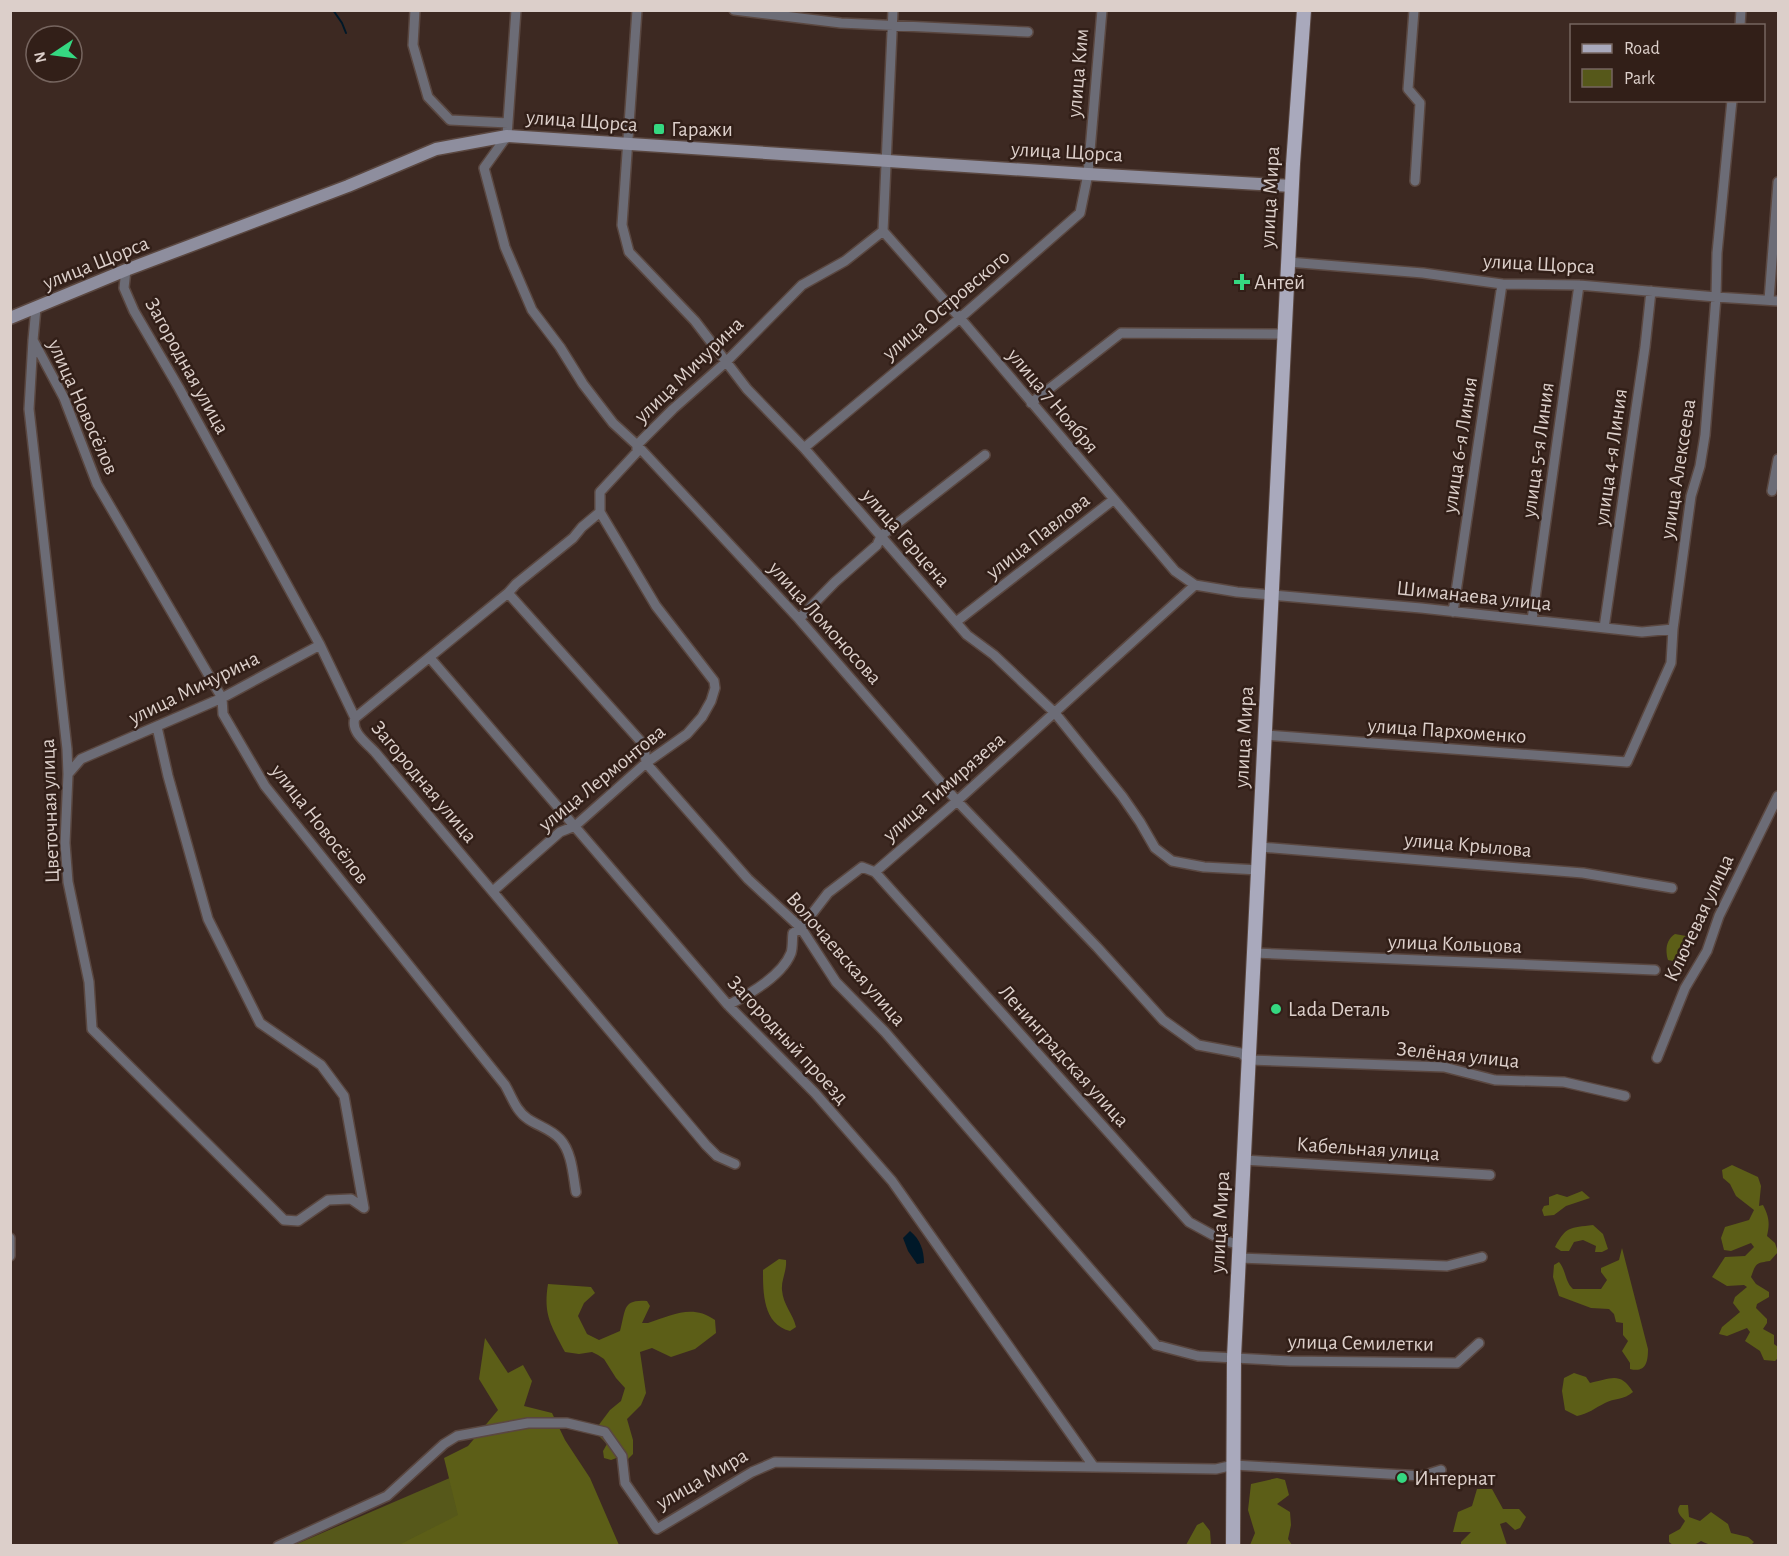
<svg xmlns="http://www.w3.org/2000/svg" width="1789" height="1556" font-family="'Alegreya Sans',sans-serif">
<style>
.green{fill:#56581a}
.forest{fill:#5c5e17}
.water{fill:#001828}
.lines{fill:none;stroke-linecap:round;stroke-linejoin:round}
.stream{stroke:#001828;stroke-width:2}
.street-casing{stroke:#5a4740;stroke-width:12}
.secondary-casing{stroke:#5a4740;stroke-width:15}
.primary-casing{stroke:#5a4740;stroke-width:16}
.street{stroke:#6c6c76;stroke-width:9}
.secondary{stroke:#8e8e9e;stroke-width:12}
.primary{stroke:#a9a9bc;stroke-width:14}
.poi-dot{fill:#35d881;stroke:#321f18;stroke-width:2}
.labels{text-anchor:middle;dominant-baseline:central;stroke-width:5;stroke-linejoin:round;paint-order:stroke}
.street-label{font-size:21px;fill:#dccfca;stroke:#321f18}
.poi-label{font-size:21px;fill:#dccfca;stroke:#321f18;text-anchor:start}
</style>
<rect width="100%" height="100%" fill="#3d2922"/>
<path class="green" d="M533 1442 591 1546H292Z"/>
<path class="forest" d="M1675 934 1686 936 1690 946 1689 957 1673 961 1668 960C1665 950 1666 940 1675 934Z
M1732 1165 1758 1177 1761 1186 1759 1206 1763 1205C1769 1217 1770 1223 1767 1236L1775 1243 1778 1252 1770 1261C1756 1263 1756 1263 1751 1277L1756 1284 1769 1292V1297L1757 1304 1756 1308 1767 1319V1323L1763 1329 1774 1335V1344L1778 1347V1358L1775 1361 1764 1360 1760 1351 1745 1341 1750 1332 1747 1328 1727 1336 1719 1334 1722 1327 1740 1312 1733 1303 1735 1297 1747 1287 1744 1285 1727 1286 1712 1277 1725 1257 1745 1256 1754 1247 1751 1243 1731 1251 1724 1250 1721 1238 1725 1227 1749 1220 1754 1210 1736 1196 1730 1184 1723 1178 1722 1170Z
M1582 1191 1590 1198 1566 1206 1554 1215 1544 1216 1542 1210 1544 1206 1549 1205V1197L1557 1194 1567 1197Z
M1593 1225 1603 1234 1608 1249 1602 1252H1595L1596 1246 1583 1240 1574 1242 1569 1251H1561L1555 1247C1566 1226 1570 1228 1593 1225Z
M1622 1248 1648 1349C1648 1362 1646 1373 1630 1369V1363L1622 1351 1628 1341 1623 1335V1323L1616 1322 1614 1314 1609 1309 1591 1308 1559 1296 1553 1277 1554 1265 1559 1262C1566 1270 1565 1282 1573 1289H1601L1607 1280 1601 1272V1268L1619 1260Z
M779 1259 786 1260C787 1271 781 1280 782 1290 783 1305 793 1314 796 1327L790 1331C763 1324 763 1293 763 1270Z
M548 1284 591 1287 595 1293 584 1303 578 1316 587 1334 599 1340 620 1331C626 1310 622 1299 647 1301L650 1306 642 1323H648C673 1315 692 1304 715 1320L716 1333 695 1349 671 1357 652 1348 640 1352 646 1393 641 1405 627 1419 633 1440V1454L628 1459 622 1456 611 1460 604 1458 603 1451 607 1444 592 1429 598 1426 610 1410 621 1401 625 1388 616 1378 604 1359 598 1355 592 1352 579 1354 565 1352C551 1325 543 1315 548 1284Z
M485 1338 508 1373 523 1365 532 1381 524 1406 552 1413 565 1440 590 1478 619 1545 397 1546 458 1515 444 1458 468 1446 498 1410 479 1379Z
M1574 1373 1586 1377 1590 1383C1611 1379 1620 1371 1633 1392 1624 1400 1614 1398 1605 1403 1595 1408 1588 1414 1577 1416L1565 1410 1562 1391 1564 1378Z
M1277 1478 1285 1480 1289 1495 1277 1504 1290 1512 1291 1525 1288 1539 1292 1545H1250L1255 1533 1248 1510 1251 1484Z
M1477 1489H1492L1503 1509H1519L1526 1517 1520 1528 1515 1530 1506 1522 1500 1524 1507 1545H1461V1542L1471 1532H1453L1458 1512 1472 1506Z
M1680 1505H1688L1689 1517 1700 1521 1711 1512 1728 1524 1731 1533 1748 1537 1754 1542 1751 1545C1734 1546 1717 1549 1701 1541 1691 1548 1685 1544 1673 1545L1669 1542V1535L1680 1529 1685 1521C1681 1516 1675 1512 1680 1505Z
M1203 1522 1210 1531 1211 1545H1182H1186L1197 1525Z"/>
<path class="water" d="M910 1231C920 1239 924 1250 924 1263L917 1264 908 1251 903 1238Z"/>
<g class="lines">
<path class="stream" d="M333 10 342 23 346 33"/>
<g class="street-casing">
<path id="street" d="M415 10 413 45 428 97 450 120 508 123
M516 10 507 136 484 168 505 247 532 310 560 347 583 384 613 423 637 445 799 619 957 801 1097 947 1163 1020 1198 1045 1241 1053 1249 1060 1444 1067 1495 1080 1564 1082 1625 1096
M637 10 622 225 629 252 695 321 747 389 804 448 967 635 994 655 1055 713 1122 796 1140 822 1155 848 1172 861 1204 867 1259 870
M734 10 841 23 1028 32
M893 10 883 231 960 318 1175 571 1195 585 1237 592 1421 608 1642 632 1673 629
M1414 10 1408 89 1420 103 1415 181
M1740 26 1741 10
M1288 262 1423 273 1502 284 1579 285 1716 297 1778 301
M126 270 124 288 134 311 179 388 320 645 355 718C350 732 367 743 375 752L706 1145 717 1156 735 1164
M1769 300 1778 182
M36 308 33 340 64 398 97 484 222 698 223 714 265 786 505 1085C512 1097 516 1111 528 1119 538 1126 551 1129 560 1139 572 1152 573 1175 576 1192
M33 340 29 409 67 749 68 774 65 843 68 882 89 982 92 1029 284 1220 298 1221 328 1200 351 1199 364 1208
M1031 403 1121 333 1284 334
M804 448 960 318 1080 213 1088 174 1102 10
M1772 491 1778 459
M508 593 644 745 646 763 748 879 801 928 836 982 885 1032 1156 1345 1198 1356 1290 1361 1457 1363 1479 1343
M1453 612 1502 284
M799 619 835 582 877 545 881 536 985 455
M1532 620 1579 285
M956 622 1113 500
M1604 628 1645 347 1651 291
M430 658 728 1005 815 1093 892 1181 1094 1467
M355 718 508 593 516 584 573 538 582 527 600 512V492L637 452V445L673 409 726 362 802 285 845 261 883 231
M157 727 168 776 208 919 260 1023 321 1065 344 1096 364 1208
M1265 735 1627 762 1671 663 1673 629 1691 496 1700 466 1705 435 1716 297 1717 253 1732 100
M68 774 81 759 222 698 320 645
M1260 847 1583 873 1672 888
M875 872 1189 1222 1220 1239 1240 1245
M493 891 560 832 575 826 646 763 687 734 702 717 711 701 715 688 714 681 656 606 600 512
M1255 953 1655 970
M728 1005C750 994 782 976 791 953 793 947 792 939 793 933L801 928 828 893 862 867 875 872 957 801 1195 585
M1657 1058 1685 988 1707 951 1719 916 1778 796
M1244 1160 1490 1175
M10 1238V1256
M1239 1258 1447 1266 1482 1257
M278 1546 387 1496 444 1444 457 1436 528 1423H567L605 1432 622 1456 625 1483 657 1529 752 1472 775 1462 1216 1469 1234 1465 1422 1476 1441 1470"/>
</g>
<g class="secondary-casing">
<path id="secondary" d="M10 318 126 270 348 186 436 149 507 136 1088 174 1292 186"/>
</g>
<g class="primary-casing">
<path id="primary" d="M1233 1546 1234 1357 1293 164 1304 10"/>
</g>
<use href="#street" class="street"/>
<use href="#secondary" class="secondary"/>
<use href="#primary" class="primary"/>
</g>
<g class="poi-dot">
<rect x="653" y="123" width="12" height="12" rx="3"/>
<path d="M1239 273h6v6h6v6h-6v6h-6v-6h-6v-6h6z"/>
<circle cx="1276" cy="1009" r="6"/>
<circle cx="1402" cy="1478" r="6"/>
</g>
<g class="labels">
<g class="street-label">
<text transform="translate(1078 73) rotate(-85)">улица Ким</text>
<text transform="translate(582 121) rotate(4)">улица Щорса</text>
<text transform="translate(1067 152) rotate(3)">улица Щорса</text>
<text transform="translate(1270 197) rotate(-87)">улица Мира</text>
<text transform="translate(96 263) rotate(-22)">улица Щорса</text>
<text transform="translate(1539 264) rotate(3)">улица Щорса</text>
<text transform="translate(946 305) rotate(-40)">улица Островского</text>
<text transform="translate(187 366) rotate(61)">Загородная улица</text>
<text transform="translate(689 370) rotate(-44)">улица Мичурина</text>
<text transform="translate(1053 401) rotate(50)">улица 7 Ноября</text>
<text transform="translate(83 407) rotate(66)">улица Новосёлов</text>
<text transform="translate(1460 445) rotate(-81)">улица 6-я Линия</text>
<text transform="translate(1538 450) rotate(-82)">улица 5-я Линия</text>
<text transform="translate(1611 457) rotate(-82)">улица 4-я Линия</text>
<text transform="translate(1678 469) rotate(-81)">улица Алексеева</text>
<text transform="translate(1038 536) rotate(-38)">улица Павлова</text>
<text transform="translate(906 538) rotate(49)">улица Герцена</text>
<text transform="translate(1474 596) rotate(6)">Шиманаева улица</text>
<text transform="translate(825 623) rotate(48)">улица Ломоносова</text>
<text transform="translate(194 688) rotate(-26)">улица Мичурина</text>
<text transform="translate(1447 731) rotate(4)">улица Пархоменко</text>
<text transform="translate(1244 737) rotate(-87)">улица Мира</text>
<text transform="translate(602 778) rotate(-39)">улица Лермонтова</text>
<text transform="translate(424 782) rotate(50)">Загородная улица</text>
<text transform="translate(944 787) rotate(-41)">улица Тимирязева</text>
<text transform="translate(50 811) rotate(-92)">Цветочная улица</text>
<text transform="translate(320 824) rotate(52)">улица Новосёлов</text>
<text transform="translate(1468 845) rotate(5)">улица Крылова</text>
<text transform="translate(1699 918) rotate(-65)">Ключевая улица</text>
<text transform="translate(1455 944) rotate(2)">улица Кольцова</text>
<text transform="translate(846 959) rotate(49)">Волочаевская улица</text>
<text transform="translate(788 1040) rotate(47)">Загородный проезд</text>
<text transform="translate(1458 1055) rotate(6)">Зелёная улица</text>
<text transform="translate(1064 1056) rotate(48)">Ленинградская улица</text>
<text transform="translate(1368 1149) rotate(4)">Кабельная улица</text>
<text transform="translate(1220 1222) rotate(-87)">улица Мира</text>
<text transform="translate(1361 1343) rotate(1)">улица Семилетки</text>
<text transform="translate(702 1479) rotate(-30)">улица Мира</text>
</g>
<g class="poi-label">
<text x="671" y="129">Гаражи</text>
<text x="1254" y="282">Антей</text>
<text x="1288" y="1009">Lada Dеталь</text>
<text x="1414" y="1478">Интернат</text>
</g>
</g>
<rect width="1789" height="1556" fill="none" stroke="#dccfca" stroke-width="24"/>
<rect x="1570" y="24" width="195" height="78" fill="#321f18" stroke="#76655f" stroke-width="1.5"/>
<rect x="1582" y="44" width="30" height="9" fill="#a9a9bc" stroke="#76655f" stroke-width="1.5"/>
<text x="1624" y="54" font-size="18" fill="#dccfca">Road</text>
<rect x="1582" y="69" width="30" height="18" fill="#56581a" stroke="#76655f" stroke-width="1.5"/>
<text x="1624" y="84" font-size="18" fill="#dccfca">Park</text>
<g transform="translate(54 54) rotate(257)"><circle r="28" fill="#321f18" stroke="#76655f" stroke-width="1.5"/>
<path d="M0-4.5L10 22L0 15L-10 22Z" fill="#35d881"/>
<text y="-9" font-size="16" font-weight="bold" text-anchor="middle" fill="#dccfca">N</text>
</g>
</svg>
